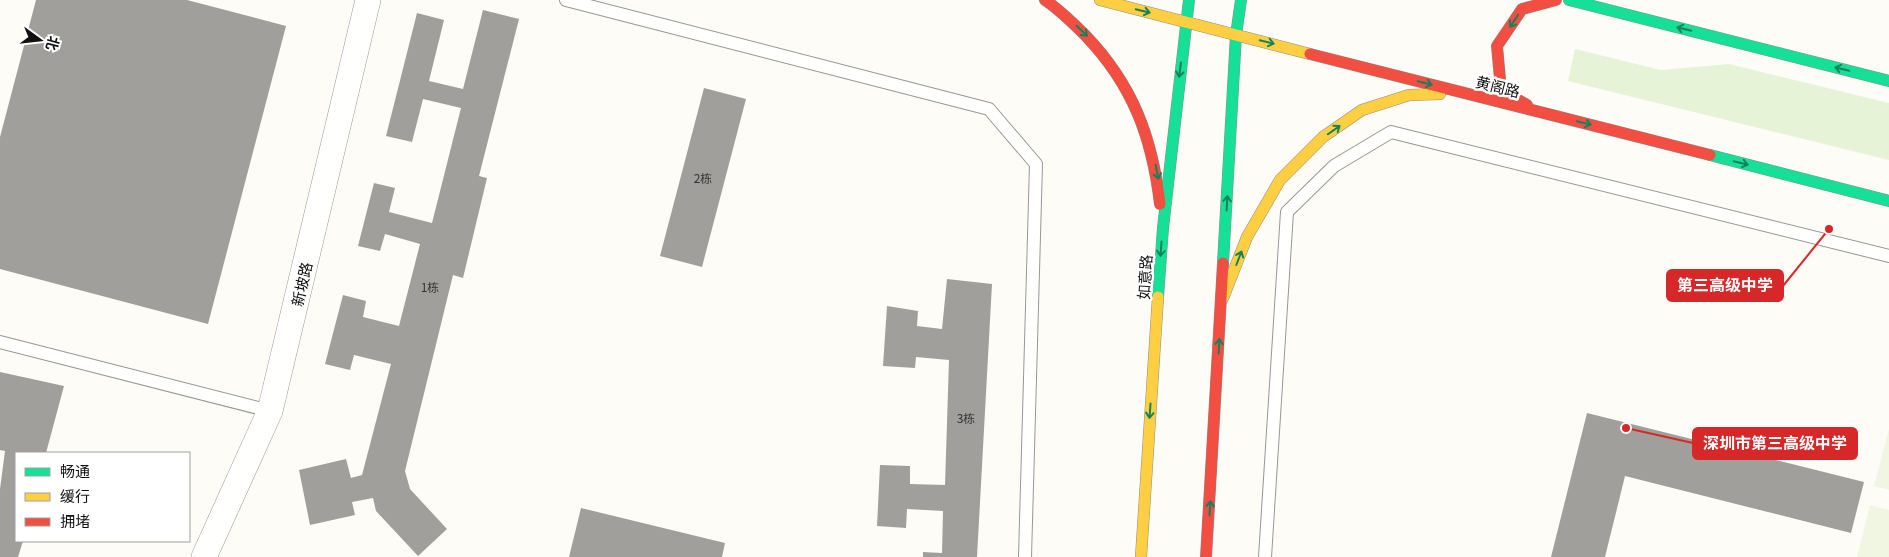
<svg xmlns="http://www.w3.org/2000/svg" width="1889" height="557" font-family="Georgia,'Noto Sans SC',serif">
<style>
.green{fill:#e7f3d7}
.pitch{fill:#f0f6e1}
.building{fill:#a19f9c}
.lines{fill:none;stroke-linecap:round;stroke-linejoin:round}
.lane-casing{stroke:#979795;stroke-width:14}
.street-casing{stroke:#979795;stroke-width:26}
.fast-casing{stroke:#8e8d8b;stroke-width:12}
.slow-casing{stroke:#8e8d8b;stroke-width:12}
.jam-casing{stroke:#8e8d8b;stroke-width:12}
.lane{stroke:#fffffe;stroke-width:12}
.street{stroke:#fffffe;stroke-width:25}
.fast{stroke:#16e098;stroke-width:11}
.slow{stroke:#ffcf43;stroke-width:11}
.jam{stroke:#f24e42;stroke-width:11}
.oneway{stroke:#14835b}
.labels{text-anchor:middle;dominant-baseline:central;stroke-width:5;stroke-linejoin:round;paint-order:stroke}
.number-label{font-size:12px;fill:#353434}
.street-label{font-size:15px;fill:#111;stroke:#fff}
.leader{fill:none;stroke:#d62828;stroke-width:2}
.callout-dot{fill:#d62828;stroke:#fff;stroke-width:2}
.callout{fill:#d62828;stroke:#d62828;stroke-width:2}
.callout-label{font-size:16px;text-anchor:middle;font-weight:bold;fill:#fff}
</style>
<rect width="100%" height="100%" fill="#fdfcf7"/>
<path class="green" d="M1575 49 1661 70 1729 64 1889 103V160L1568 81Z"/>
<path class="pitch" d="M1889 429V490L1874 486Z
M1870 505 1889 510V557H1857Z"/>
<path class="building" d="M36 0H187L286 26 208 324 0 269V137Z
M483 10 519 19 479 176 487 178 463 278 453 275 405 471 410 489 447 529 418 556 376 511 373 498 352 502 355 515 310 525 299 470 346 459 351 478 362 475 391 364 354 355 350 370 325 364 343 295 366 301 363 317 399 326 420 244 385 234 380 251 358 246 374 183 395 188 389 212 432 223 461 108 423 99 412 142 386 136 417 13 444 20 429 81 463 89Z
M704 88 746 99 702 267 660 256Z
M947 279 992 284 977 557H923V552L942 553 943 511 907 509 906 528 877 526 880 465 910 466V484L945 485 949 360 916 357 915 368 883 366 887 306 918 311 917 326 942 329Z
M0 372 64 386 46 453H16V541H23L18 557H0V489L5 451 0 450Z
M1587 413 1864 482 1851 533 1625 476 1605 557H1551Z
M581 508 725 543 722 557H569Z"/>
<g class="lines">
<g class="lane-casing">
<path id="lane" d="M566 0 989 109 1036 164 1025 557
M0 342 270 411
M1265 557 1287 212 1334 166 1391 132 1889 256"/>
</g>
<g class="street-casing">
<path id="street" d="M204 557 270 411 368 0"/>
</g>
<g class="fast-casing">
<path id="fast" d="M1569 0 1889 81
M1710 155 1889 201
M1223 263 1236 35 1241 0
M1158 297 1163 228 1189 0"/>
</g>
<g class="slow-casing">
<path id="slow" d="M1100 0 1310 54
M1223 298 1247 237 1280 180 1323 137 1362 110 1409 95 1440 94
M1141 557 1158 297"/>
</g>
<g class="jam-casing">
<path id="jam" d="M1045 0C1060 10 1073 23 1085 35 1133 85 1152 137 1160 204
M1310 54 1710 155
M1527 105 1501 90 1497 46 1522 9 1556 0
M1206 557 1223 263"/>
</g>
<use href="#lane" class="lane"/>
<use href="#street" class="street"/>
<use href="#fast" class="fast"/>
<use href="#slow" class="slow"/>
<use href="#jam" class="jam"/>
</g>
<defs><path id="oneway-shaft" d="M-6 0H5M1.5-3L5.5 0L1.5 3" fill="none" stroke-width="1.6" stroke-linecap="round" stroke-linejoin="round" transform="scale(1.25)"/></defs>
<g class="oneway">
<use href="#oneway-shaft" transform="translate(1143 11) rotate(14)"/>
<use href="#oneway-shaft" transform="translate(1514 21) rotate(124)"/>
<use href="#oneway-shaft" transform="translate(1684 29) rotate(-166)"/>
<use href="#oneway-shaft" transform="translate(1082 31) rotate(44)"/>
<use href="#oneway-shaft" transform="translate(1267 42) rotate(14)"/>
<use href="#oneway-shaft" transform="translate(1842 69) rotate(-166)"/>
<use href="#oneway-shaft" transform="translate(1180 70) rotate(97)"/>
<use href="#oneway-shaft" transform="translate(1425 83) rotate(14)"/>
<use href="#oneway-shaft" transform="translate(1584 123) rotate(14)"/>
<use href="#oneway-shaft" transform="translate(1334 130) rotate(-35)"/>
<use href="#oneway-shaft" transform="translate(1741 163) rotate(14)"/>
<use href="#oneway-shaft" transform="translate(1157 172) rotate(79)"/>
<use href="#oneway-shaft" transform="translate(1227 203) rotate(-87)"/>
<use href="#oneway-shaft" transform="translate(1161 249) rotate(94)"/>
<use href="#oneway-shaft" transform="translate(1239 258) rotate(-69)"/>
<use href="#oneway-shaft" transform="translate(1219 346) rotate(-87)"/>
<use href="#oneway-shaft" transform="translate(1150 411) rotate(94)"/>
<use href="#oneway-shaft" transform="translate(1210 508) rotate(-86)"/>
</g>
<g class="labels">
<g class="number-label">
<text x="703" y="177">2栋</text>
<text x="430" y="286">1栋</text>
<text x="966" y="417">3栋</text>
</g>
<g class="street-label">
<text transform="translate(1498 86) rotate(14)">黄阁路</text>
<text transform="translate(1144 277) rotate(-86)">如意路</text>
<text transform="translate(301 284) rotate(-77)">新坡路</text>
</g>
</g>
<path class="leader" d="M1829 229L1783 286M1626 428L1693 443"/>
<g class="callout-dot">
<circle cx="1829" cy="229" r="5"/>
<circle cx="1626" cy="428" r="5"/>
</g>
<g class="callout">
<rect x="1667" y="270" width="116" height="31" rx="5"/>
<rect x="1693" y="428" width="164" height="31" rx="5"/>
</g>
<g class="callout-label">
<text x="1725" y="291">第三高级中学</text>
<text x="1775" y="449">深圳市第三高级中学</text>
</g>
<rect x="15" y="452" width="175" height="90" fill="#ffffff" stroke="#a0a0a0"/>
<rect x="25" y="468" width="25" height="8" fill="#16e098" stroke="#a0a0a0"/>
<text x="60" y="477" font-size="15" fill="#111111">畅通</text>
<rect x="25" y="493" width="25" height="8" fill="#ffcf43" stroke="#a0a0a0"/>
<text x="60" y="502" font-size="15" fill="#111111">缓行</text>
<rect x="25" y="518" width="25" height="8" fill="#f24e42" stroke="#a0a0a0"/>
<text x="60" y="527" font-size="15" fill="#111111">拥堵</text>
<g transform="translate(40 40) rotate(105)" stroke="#ffffff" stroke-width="4" paint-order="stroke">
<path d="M0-4L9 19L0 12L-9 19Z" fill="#111111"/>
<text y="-8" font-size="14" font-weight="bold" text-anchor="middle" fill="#111111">北</text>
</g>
</svg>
